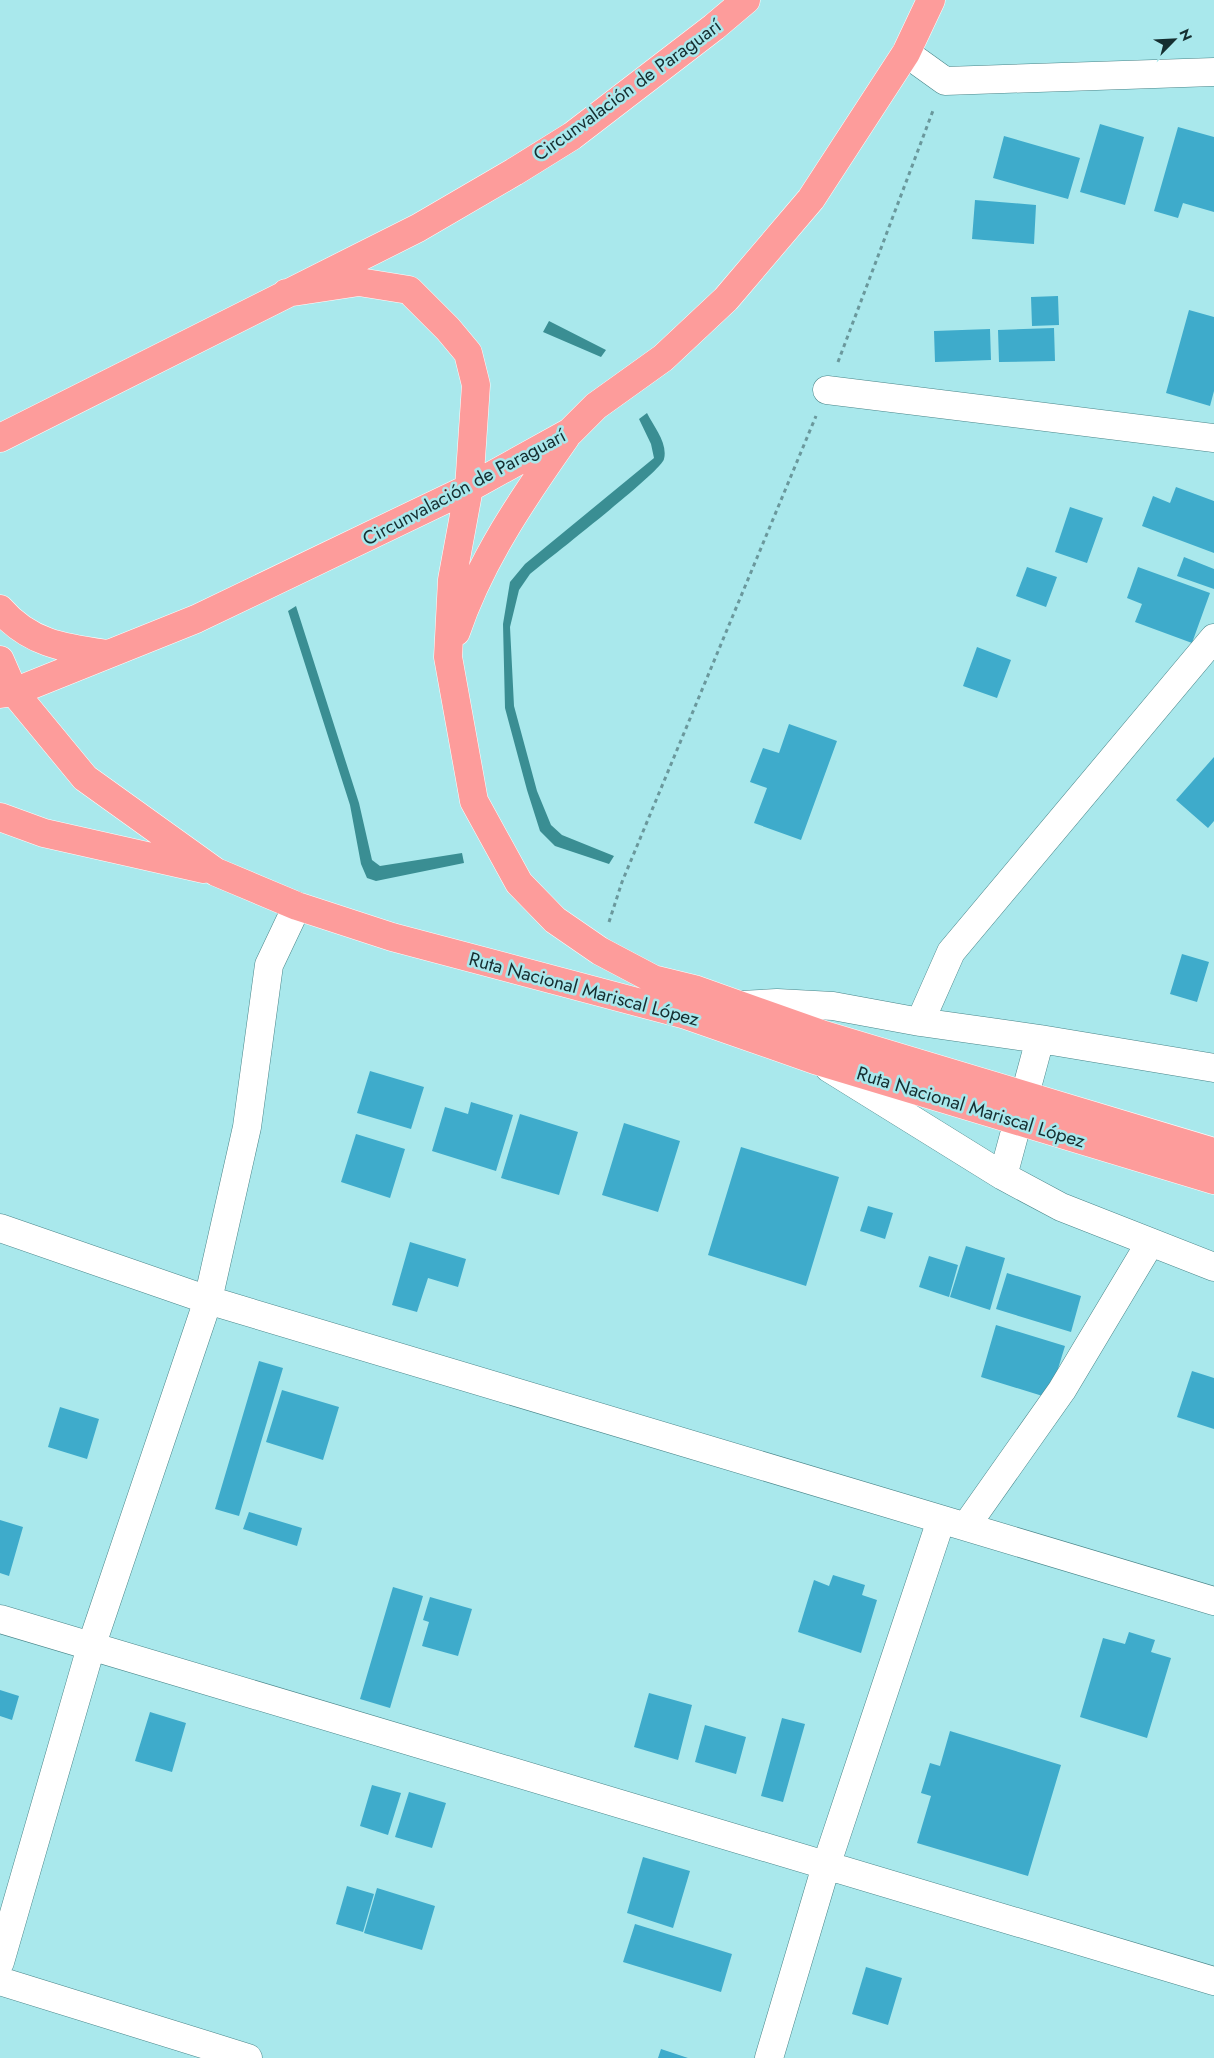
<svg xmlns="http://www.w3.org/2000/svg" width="1214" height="2058" font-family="Jost,sans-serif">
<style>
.water{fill:#3a8e93}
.building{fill:#3eabcb}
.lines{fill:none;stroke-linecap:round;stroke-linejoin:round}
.minor-casing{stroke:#498589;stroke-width:29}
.highway-casing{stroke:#fff;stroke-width:29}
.path{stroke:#6a989c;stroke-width:3;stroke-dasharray:4 4;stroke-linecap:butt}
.minor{stroke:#fff;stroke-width:28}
.highway{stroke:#fd9c9b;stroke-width:28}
.labels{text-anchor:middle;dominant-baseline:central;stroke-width:5;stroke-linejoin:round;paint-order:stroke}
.street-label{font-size:19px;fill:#152e30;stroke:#a9e8ec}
</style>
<rect width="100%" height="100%" fill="#a9e8ec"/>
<path class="water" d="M549 321 606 350 601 357 543 332Z
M647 413C654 427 668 443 664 459 662 471 548 559 530 574L519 590 510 627 514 706 537 791 551 825 562 835 614 856 609 864 555 846 540 831 527 790 505 708 503 624 510 582 525 564 654 458 651 444 639 419Z
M296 606 359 803 372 860 380 866 462 853 464 863 376 881 367 878 361 864 350 805 288 611Z"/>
<path class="building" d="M1100 124 1144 137 1125 205 1080 192Z
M1178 127 1214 137V212L1183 203 1178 218 1154 211Z
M1004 136 1080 158 1068 199 993 178Z
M975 200 1036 205 1034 244 972 239Z
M1058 296 1059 325 1032 326 1031 297Z
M1189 310 1214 317V391L1210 406 1166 393Z
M1054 328 1055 361 999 362 998 330Z
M990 329 991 360 935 362 934 331Z
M1176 487 1214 501V553L1142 526 1153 496 1170 503Z
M1070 507 1103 518 1087 563 1055 552Z
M1184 557 1214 569V589L1177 576Z
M1027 567 1057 577 1046 607 1016 596Z
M1138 567 1210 593 1192 643 1135 622 1142 604 1127 598Z
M977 647 1011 660 997 698 963 686Z
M789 724 837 741 801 840 754 823 767 788 750 782 763 748 779 753Z
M1214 757V821L1208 828 1176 800Z
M1182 954 1209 962 1197 1002 1170 994Z
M370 1071 424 1087 411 1129 357 1113Z
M471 1102 513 1115 496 1171 432 1151 445 1107 468 1114Z
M520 1114 578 1132 559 1195 501 1178Z
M624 1123 680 1141 658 1212 602 1195Z
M356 1134 405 1149 390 1198 341 1182Z
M741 1147 839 1177 806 1286 708 1255Z
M868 1206 893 1213 885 1239 860 1231Z
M410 1242 466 1259 458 1287 428 1278 417 1312 392 1305Z
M966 1246 1005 1258 990 1310 950 1297Z
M929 1256 958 1265 949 1297 919 1287Z
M1007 1273 1081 1296 1071 1332 996 1309Z
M996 1325 1065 1346 1049 1398 981 1377Z
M259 1361 283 1368 239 1516 215 1509Z
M1192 1371 1214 1378V1429L1177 1417Z
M282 1390 339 1407 323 1460 266 1442Z
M60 1407 99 1419 87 1459 48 1447Z
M249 1512 302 1528 297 1546 243 1529Z
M0 1520 23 1527 9 1576 0 1573Z
M833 1575 865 1585 862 1595 877 1600 861 1653 798 1632 814 1580 829 1586Z
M393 1587 423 1596 390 1708 360 1699Z
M430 1597 472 1609 458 1656 422 1646 429 1622 423 1620Z
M1129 1632 1155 1640 1151 1652 1171 1658 1147 1738 1080 1717 1103 1638 1125 1644Z
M0 1690 19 1696 12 1720 0 1716Z
M649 1693 692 1705 678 1760 634 1747Z
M150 1712 186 1723 172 1772 135 1761Z
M782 1718 805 1724 783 1802 761 1796Z
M705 1725 746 1737 736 1774 695 1762Z
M950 1731 1061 1765 1028 1876 917 1843 931 1796 921 1793 930 1763 940 1766Z
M372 1785 401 1793 388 1835 360 1826Z
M409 1792 446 1803 432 1848 395 1837Z
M643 1857 690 1871 673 1928 627 1913Z
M347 1886 374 1894 363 1932 336 1924Z
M377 1888 435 1906 422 1950 364 1933Z
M635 1924 732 1954 721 1992 623 1962Z
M866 1967 902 1978 888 2025 852 2014Z
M661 2049 688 2058H658Z"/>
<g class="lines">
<g class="minor-casing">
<path id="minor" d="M906 53 945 81 1214 72
M827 390 1214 438
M297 906 269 965 247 1127 208 1300 1214 1601
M741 1005 777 1003 833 1006 920 1022 1040 1039 1214 1068
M920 1022 951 952 1214 638
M829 1068 1003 1176 1061 1207 1214 1267
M1003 1176 1040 1039
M0 1228 208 1300 91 1647 0 1962
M966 1526 1062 1390 1150 1243
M0 1619 1214 1981
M0 1981 248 2058
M769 2058 826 1866 941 1520"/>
</g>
<g class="highway-casing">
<path id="highway" d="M286 293 359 282 409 290 448 329 468 353 476 385 469 488 452 580 448 657 474 801 519 883 555 920 600 951 653 979 694 989 824 1035 1214 1152
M0 438 418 228 514 172 572 136 714 27 746 0
M0 609C30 644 65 648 108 654
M456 632C480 561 523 498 566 437
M0 660 14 692 85 778 216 872 297 906 392 937 686 1015 815 1060 1214 1180
M0 694 14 692 196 619 469 488 570 432 596 406 663 358 726 299 811 199 906 53 931 0
M0 817 44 833 204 869"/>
</g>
<path class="path" d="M838 362 934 108
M609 922 622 882 816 416"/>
<use href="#minor" class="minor"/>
<use href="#highway" class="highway"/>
</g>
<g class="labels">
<g class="street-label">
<text transform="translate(627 90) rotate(-36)">Circunvalación de Paraguarí</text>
<text transform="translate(464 487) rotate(-28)">Circunvalación de Paraguarí</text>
<text transform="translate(584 989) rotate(15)">Ruta Nacional Mariscal López</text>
<text transform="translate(971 1107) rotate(17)">Ruta Nacional Mariscal López</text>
</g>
</g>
<g transform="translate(1174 40) rotate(66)" stroke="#a9e8ec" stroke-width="4" paint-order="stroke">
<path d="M0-4L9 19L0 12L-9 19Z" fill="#152e30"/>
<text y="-8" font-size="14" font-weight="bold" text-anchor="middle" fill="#152e30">N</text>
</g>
</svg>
